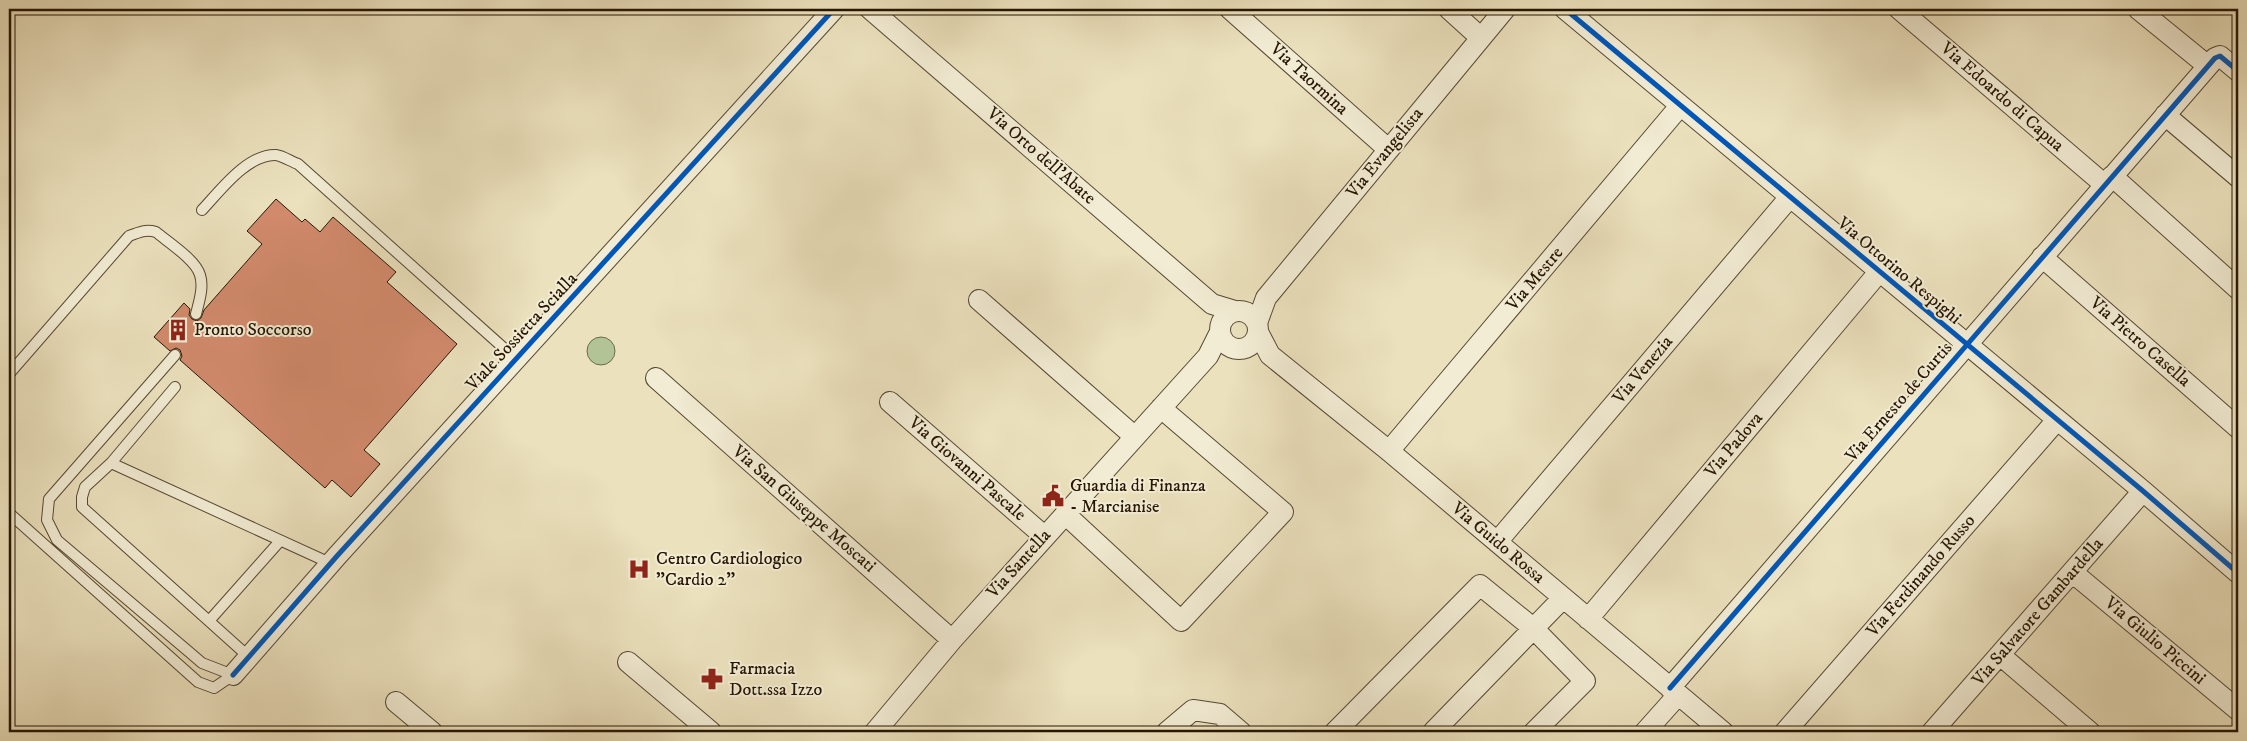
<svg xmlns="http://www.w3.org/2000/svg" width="2247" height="741" font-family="'IM FELL DW Pica',serif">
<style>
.green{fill:#b2c495;stroke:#6c6c4c}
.building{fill:#d18a6c;stroke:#251503}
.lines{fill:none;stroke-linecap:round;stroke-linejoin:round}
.service-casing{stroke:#564832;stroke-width:12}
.minor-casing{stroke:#564832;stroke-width:22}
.service{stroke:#f2ecd4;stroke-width:10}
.minor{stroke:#f2ecd4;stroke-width:20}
.cycleway-casing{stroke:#f2ecd4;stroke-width:8}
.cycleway{stroke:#0057b8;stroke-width:5}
.labels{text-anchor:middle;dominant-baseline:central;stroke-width:4;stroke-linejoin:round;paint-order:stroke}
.street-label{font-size:18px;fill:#251503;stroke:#f2ecd4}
.poi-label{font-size:18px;fill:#251503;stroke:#f2ecd4;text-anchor:start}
</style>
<rect width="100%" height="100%" fill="#ebe1bd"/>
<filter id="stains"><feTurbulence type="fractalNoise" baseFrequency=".004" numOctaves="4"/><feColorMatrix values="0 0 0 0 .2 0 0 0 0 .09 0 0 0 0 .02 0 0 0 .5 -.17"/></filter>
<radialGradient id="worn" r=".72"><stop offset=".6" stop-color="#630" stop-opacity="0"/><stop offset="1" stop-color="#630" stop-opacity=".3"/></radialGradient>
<path class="green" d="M587 351a14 14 0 1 1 28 0a14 14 0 1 1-28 0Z"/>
<path class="building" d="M276 199 302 222 305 219 320 232 333 217 396 272 387 282 457 344 364 450 380 464 351 497 332 480 325 488 180 360 182 356 180 350 176 348 170 351 154 337 184 303 190 309 189 315 192 319 197 321 201 318 204 310 262 244 247 231Z"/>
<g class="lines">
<g class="service-casing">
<path id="service" d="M202 210C220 191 247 154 276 155 283 156 292 162 298 164L516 359
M9 374 129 236C139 232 146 229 156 232 168 242 196 260 200 275 204 287 199 302 196 314
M175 387 111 463 85 487 82 497V507L249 657
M111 463 330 563
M9 513 198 682 214 688 233 675 202 663 188 651 57 540 47 520 49 499 175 355
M209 621 280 541"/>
</g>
<g class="minor-casing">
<path id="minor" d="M870 9 1212 304 1235 311
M1230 9 1388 149
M1449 9 1481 38
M1565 9 2143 491 2238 573
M1899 9 2105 185
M2138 9 2208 66
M2165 115 2238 177
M2112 176 2238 289
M2042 257 2238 428
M979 300 1135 437
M1220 330a19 19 0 1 1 38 0a19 19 0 1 1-38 0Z
M1257 323 1266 298 1505 9
M1258 332 1270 355 1389 451 1723 732
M656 378 952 640
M890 402 1044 536
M1389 451 1680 106
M1065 514 1181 621 1283 512 1161 408
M1497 542 1790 197
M2072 572 2238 710
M1588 619 1879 272
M2000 655 2090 732
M628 662 711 732
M233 675 337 556 834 9
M1670 688 2215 58 2220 56 2238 71
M396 702 432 732
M875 732 952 640 1208 356 1220 332
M1167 732 1193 710 1220 714 1241 732
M1335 732 1480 585 1533 628 1585 681 1534 732
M1433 732 1563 598
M1645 732 1678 695
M1785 732 2057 420
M1932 732 2143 491"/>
</g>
<use href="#service" class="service"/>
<use href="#minor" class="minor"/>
<g class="cycleway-casing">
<path id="cycleway" d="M1565 9 2143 491 2238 573
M233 675 337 556 834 9
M1670 688 2215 58 2220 56 2238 71"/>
</g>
<use href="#cycleway" class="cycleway"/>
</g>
<defs>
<g id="building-bare" transform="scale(1.725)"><path d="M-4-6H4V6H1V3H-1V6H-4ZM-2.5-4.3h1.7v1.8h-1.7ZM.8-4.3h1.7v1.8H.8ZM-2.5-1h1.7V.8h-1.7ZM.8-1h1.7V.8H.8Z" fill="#8f2418" stroke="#f2ecd4" stroke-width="2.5" paint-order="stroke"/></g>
<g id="civic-bare" transform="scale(1.725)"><path d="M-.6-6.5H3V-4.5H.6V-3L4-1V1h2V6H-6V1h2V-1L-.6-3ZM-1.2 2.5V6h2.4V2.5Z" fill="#8f2418" stroke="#f2ecd4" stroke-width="2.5" paint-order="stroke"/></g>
<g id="hospital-bare" transform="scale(1.725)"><path d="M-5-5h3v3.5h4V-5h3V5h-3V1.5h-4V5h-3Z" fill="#8f2418" stroke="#f2ecd4" stroke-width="2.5" paint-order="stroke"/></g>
<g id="pharmacy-bare" transform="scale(1.725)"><path d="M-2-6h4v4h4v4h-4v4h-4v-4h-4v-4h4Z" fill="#8f2418" stroke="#f2ecd4" stroke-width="2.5" paint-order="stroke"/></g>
</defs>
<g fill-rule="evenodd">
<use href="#building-bare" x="178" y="330"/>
<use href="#civic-bare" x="1053" y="496"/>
<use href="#hospital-bare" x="639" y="569"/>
<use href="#pharmacy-bare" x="712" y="679"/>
</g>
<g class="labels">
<g class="street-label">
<text transform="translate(1309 79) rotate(42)">Via Taormina</text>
<text transform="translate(2002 97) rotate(41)">Via Edoardo di Capua</text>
<text transform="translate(1385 153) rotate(-51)">Via Evangelista</text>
<text transform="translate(1041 156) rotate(41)">Via Orto dell'Abate</text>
<text transform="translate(1899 271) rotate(40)">Via Ottorino Respighi</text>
<text transform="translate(1535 279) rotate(-50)">Via Mestre</text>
<text transform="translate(522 332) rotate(-47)">Viale Sossietta Scialla</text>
<text transform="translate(2140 342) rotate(41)">Via Pietro Casella</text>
<text transform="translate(1643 370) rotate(-50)">Via Venezia</text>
<text transform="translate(1899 402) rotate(-49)">Via Ernesto de Curtis</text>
<text transform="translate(1734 445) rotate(-50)">Via Padova</text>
<text transform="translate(967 469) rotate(41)">Via Giovanni Pascale</text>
<text transform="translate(804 509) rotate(41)">Via San Giuseppe Moscati</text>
<text transform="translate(1498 543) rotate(40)">Via Guido Rossa</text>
<text transform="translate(1019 564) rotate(-48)">Via Santella</text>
<text transform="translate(1921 576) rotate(-49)">Via Ferdinando Russo</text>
<text transform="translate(2038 612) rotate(-49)">Via Salvatore Gambardella</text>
<text transform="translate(2155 641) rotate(40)">Via Giulio Piccini</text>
</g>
<g class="poi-label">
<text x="194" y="330">Pronto Soccorso</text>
<text x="1070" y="486">Guardia di Finanza<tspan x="1070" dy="21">- Marcianise</tspan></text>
<text x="656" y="559">Centro Cardiologico<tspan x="656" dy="21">"Cardio 2"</tspan></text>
<text x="729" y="669">Farmacia<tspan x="729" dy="21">Dott.ssa Izzo</tspan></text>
</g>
</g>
<rect width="2247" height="741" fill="none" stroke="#ebe1bd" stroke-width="30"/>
<rect x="10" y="10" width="2227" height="721" fill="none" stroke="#251503" stroke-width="2.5"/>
<rect x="15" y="15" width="2217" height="711" fill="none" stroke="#251503"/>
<rect width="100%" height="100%" filter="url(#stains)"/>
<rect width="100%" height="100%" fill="url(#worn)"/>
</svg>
